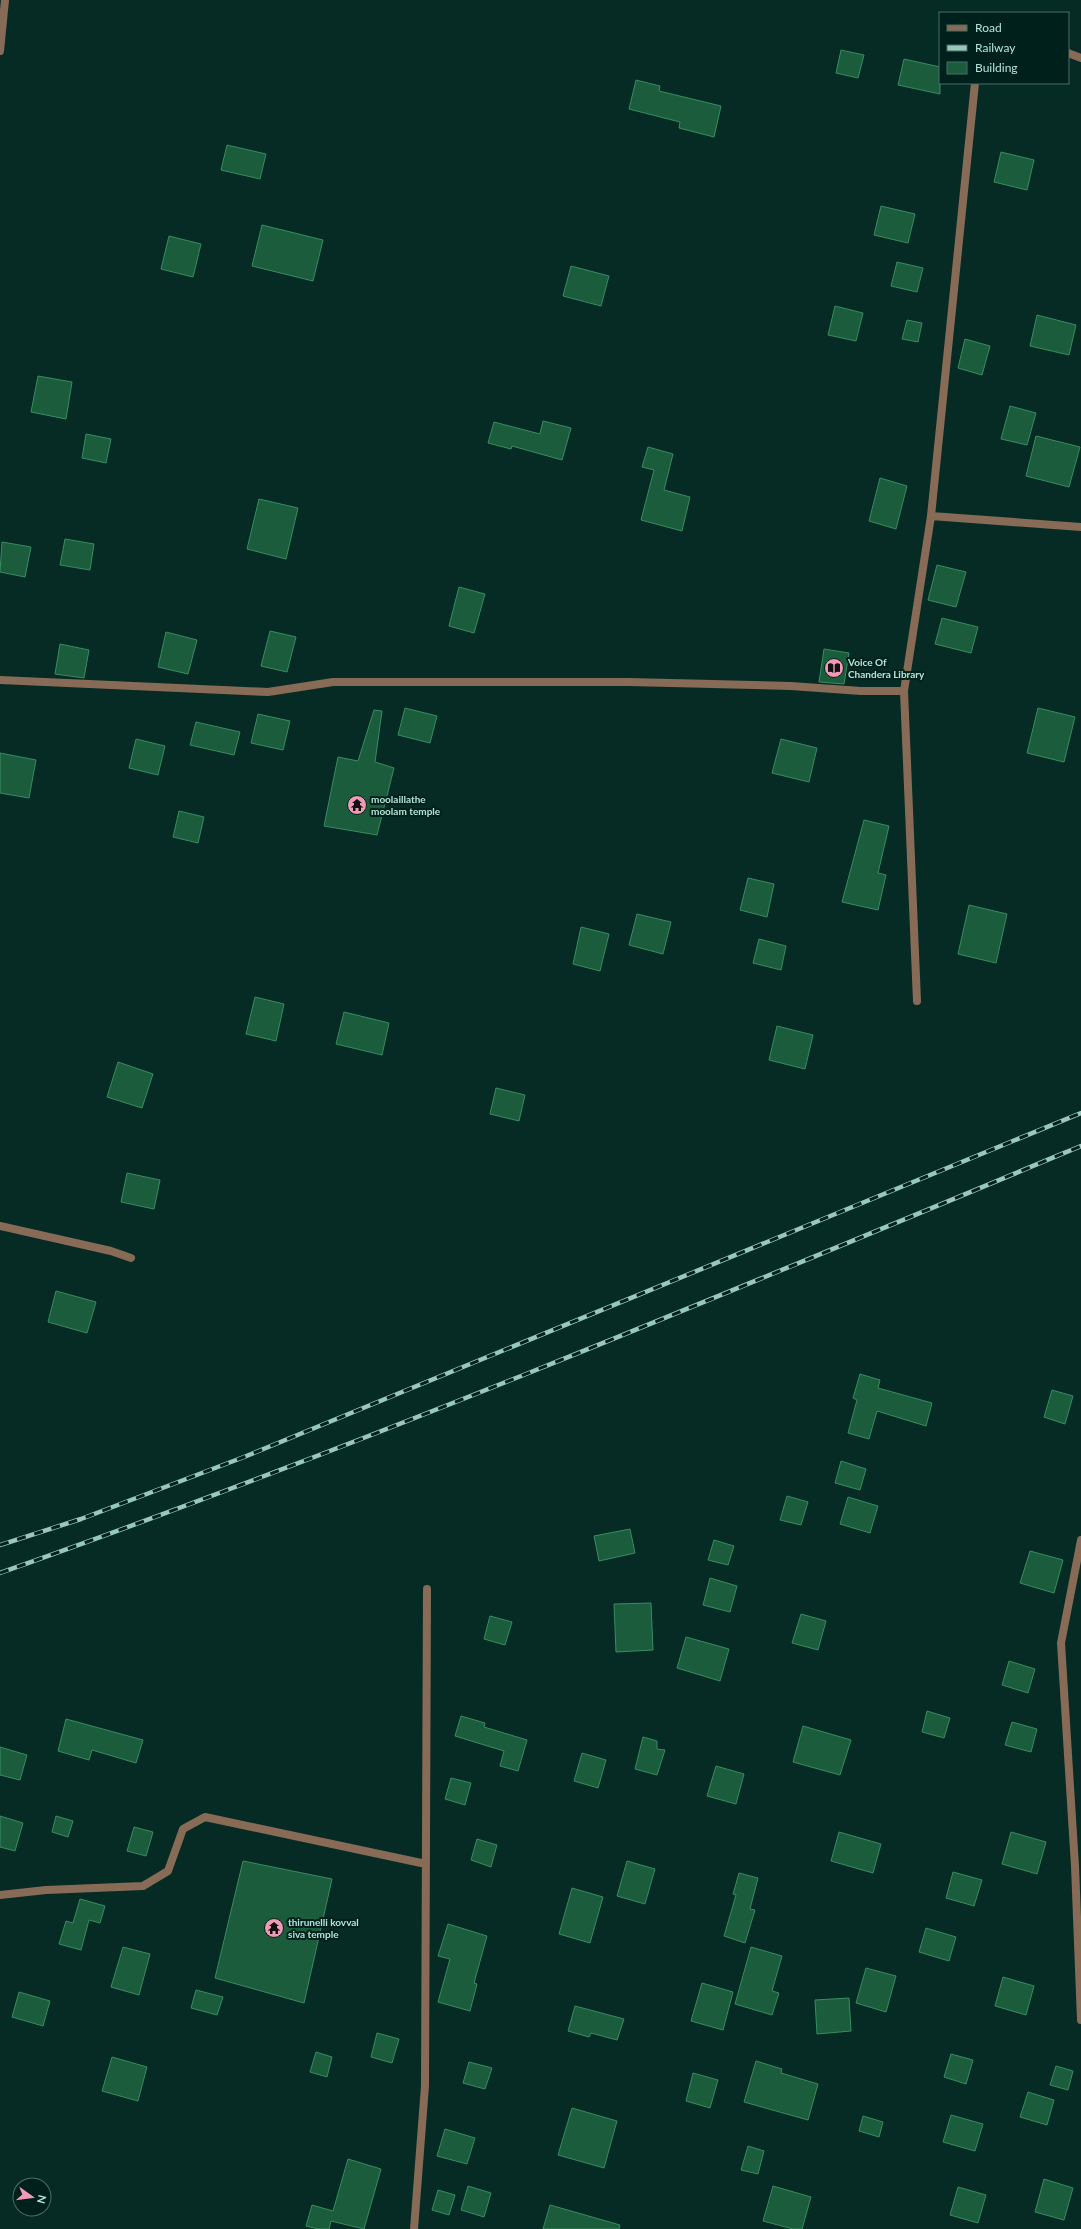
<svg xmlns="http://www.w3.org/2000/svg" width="1081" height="2229" font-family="Lato,sans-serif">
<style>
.building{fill:#1a5c3b;stroke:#388d61}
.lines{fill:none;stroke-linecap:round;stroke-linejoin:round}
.minor{stroke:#886b56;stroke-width:8}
.rail-casing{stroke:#98c7bc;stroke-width:4.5}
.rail{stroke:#00211b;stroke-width:3;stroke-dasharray:9;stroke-linecap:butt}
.labels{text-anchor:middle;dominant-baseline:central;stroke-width:4;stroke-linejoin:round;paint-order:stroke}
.poi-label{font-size:10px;font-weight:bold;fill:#b3e4d8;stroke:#00211b;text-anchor:start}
</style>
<rect width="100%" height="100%" fill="#062b24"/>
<path class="building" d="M841 50 864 55 858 78 836 73Z
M904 59 940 67V94L898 85Z
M636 80 660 86 659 91 721 106 714 137 679 128 680 122 629 109Z
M227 145 266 154 260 179 221 170Z
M1001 152 1034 160 1027 190 994 182Z
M881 206 915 214 908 243 874 235Z
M262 225 323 240 313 281 252 266Z
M169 236 201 244 193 277 161 269Z
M897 262 923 268 917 292 891 286Z
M571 266 609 276 601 306 563 296Z
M835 306 863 313 856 341 828 335Z
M1037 315 1076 325 1069 355 1030 346Z
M907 320 922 323 918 342 902 339Z
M965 339 990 346 982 375 958 368Z
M38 376 72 382 66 419 31 412Z
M1010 406 1036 413 1027 445 1001 439Z
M543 421 571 428 562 460 512 446 511 449 488 443 494 422 540 434Z
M86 434 111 439 106 463 82 458Z
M1036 436 1080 447 1069 487 1026 476Z
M648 447 673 454 664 490 690 497 682 531 641 520 654 470 642 467Z
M880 478 907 486 896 529 869 521Z
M259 499 298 508 286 559 247 549Z
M65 539 94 544 90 570 60 565Z
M2 542 31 547 25 577 0 572Z
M937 565 966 572 956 607 928 600Z
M459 587 485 594 474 633 449 626Z
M942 618 978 627 971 653 935 644Z
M270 631 296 637 287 672 261 666Z
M166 632 197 640 188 674 158 667Z
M60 644 89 650 84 678 55 674Z
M824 649 849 653 844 684 819 682Z
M405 708 437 716 430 743 398 735Z
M1038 708 1075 717 1064 762 1027 753Z
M374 710 382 711 375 762 394 768 377 835 324 826 338 757 358 761Z
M258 714 290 721 283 750 251 743Z
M196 722 240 732 234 755 190 745Z
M136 739 165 746 158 775 129 768Z
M781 739 817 748 809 782 772 773Z
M0 753 36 760 29 798 0 793Z
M179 811 204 817 198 843 173 837Z
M864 820 889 826 878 873 886 875 878 910 842 902Z
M748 878 774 884 767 917 740 910Z
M969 905 1007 914 996 963 958 954Z
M637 914 671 922 663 954 629 945Z
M581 927 609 934 600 971 573 964Z
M759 939 786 946 781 970 753 963Z
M255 997 284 1004 276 1041 246 1034Z
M344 1012 389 1023 382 1055 336 1044Z
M777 1026 813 1035 805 1069 769 1060Z
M118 1062 153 1074 142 1108 107 1097Z
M496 1088 525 1095 519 1121 490 1114Z
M127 1173 160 1180 154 1209 121 1202Z
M56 1291 96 1302 87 1333 48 1322Z
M860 1374 880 1380 878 1388 932 1403 926 1426 877 1411 869 1439 848 1433 857 1400 853 1398Z
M1052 1390 1073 1396 1065 1424 1044 1417Z
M841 1461 866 1469 860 1490 835 1483Z
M787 1496 808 1502 801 1525 780 1520Z
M848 1497 878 1506 870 1533 840 1524Z
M630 1529 635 1553 599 1561 594 1536Z
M714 1540 734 1546 728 1565 708 1560Z
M1030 1551 1063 1560 1054 1593 1020 1583Z
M710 1578 737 1586 730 1612 703 1605Z
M651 1603 653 1650 616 1652 614 1604Z
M801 1614 826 1621 818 1650 792 1643Z
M490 1616 512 1622 505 1645 484 1639Z
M686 1637 729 1649 720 1681 677 1668Z
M1009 1661 1035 1669 1028 1693 1002 1685Z
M927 1711 950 1718 944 1738 922 1732Z
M461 1716 485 1723 484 1727 527 1740 518 1771 500 1766 504 1751 455 1736Z
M66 1719 143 1740 136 1763 92 1750 89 1760 58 1751Z
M1012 1722 1037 1729 1031 1752 1005 1745Z
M803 1726 851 1740 840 1775 793 1762Z
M643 1737 657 1741V1749L665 1750 657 1775 635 1769Z
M0 1747 27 1755 20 1780 0 1775Z
M582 1753 606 1760 598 1788 574 1781Z
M716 1766 744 1774 736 1804 707 1796Z
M451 1778 471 1783 465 1805 445 1799Z
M0 1816 23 1823 15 1851 0 1847Z
M56 1816 73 1821 68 1837 52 1832Z
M134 1827 153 1832 146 1856 127 1851Z
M839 1832 881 1844 873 1873 831 1861Z
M1011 1832 1046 1842 1037 1874 1002 1864Z
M477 1839 497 1845 491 1867 471 1860Z
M243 1861 332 1879 304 2003 215 1978Z
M627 1861 655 1869 645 1904 617 1896Z
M953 1872 982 1880 974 1906 946 1898Z
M739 1873 758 1878 750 1909 755 1910 745 1943 724 1936 736 1895 733 1894Z
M572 1888 603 1897 590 1943 559 1934Z
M80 1899 105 1906 100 1923 89 1920 81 1950 59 1944 66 1921 73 1923Z
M448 1924 487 1936 474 1983 477 1984 470 2011 438 2002 450 1959 438 1956Z
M926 1928 956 1937 949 1961 919 1952Z
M123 1947 150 1954 139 1995 111 1987Z
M751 1947 782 1956 772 1991 779 1993 772 2015 735 2004Z
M866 1968 896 1976 886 2012 856 2003Z
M1003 1977 1034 1986 1026 2015 995 2006Z
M702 1983 733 1992 723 2030 691 2021Z
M196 1990 223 1997 217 2015 191 2008Z
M19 1992 50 2001 43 2026 12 2017Z
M849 1998 851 2031 817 2034 815 2000Z
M575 2006 624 2019 617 2040 591 2033 589 2037 568 2031Z
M377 2033 399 2039 392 2063 371 2057Z
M316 2052 332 2057 327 2077 310 2072Z
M951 2054 973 2060 966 2084 944 2077Z
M112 2057 147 2067 138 2101 102 2091Z
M756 2061 782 2069 781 2073 818 2084 808 2120 744 2102Z
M469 2062 492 2068 485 2089 463 2083Z
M1056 2066 1073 2071 1068 2090 1050 2085Z
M693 2073 718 2080 710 2108 686 2101Z
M1028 2092 1054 2100 1047 2125 1020 2117Z
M572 2108 617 2121 604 2168 558 2155Z
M951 2115 983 2124 975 2151 943 2142Z
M863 2116 883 2122 879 2137 859 2131Z
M445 2129 475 2138 467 2164 437 2156Z
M748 2146 764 2151 758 2174 741 2170Z
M348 2159 381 2169 364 2229 331 2221 329 2229H318L306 2226 312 2205 333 2211Z
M1044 2179 1073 2188 1064 2220 1035 2212Z
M468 2186 491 2193 484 2217 461 2210Z
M773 2186 811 2197 802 2229H793L763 2221Z
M958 2187 986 2195 978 2223 950 2215Z
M438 2190 455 2195 449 2215 432 2210Z
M550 2205 620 2225 619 2229H543Z"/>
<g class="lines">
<path class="minor" d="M0 51 5 0
M1068 53 1081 58
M931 516 975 83
M0 680 268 692 333 682H629L791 686 861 691H904L931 516 1081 527
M904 691 917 1001
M0 1226 111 1251 131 1258
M1081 1540 1061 1643 1075 1866 1081 2020
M0 1895 46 1890 143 1886 168 1871 183 1829 205 1817 426 1864
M414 2229 425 2086 427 1589"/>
<g class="rail-casing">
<path id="rail" d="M0 1545 81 1519 244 1457 1081 1113
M0 1573C366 1444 723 1295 1081 1146"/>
</g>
<use href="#rail" class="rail"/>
</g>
<defs>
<g id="library-disc" transform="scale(1)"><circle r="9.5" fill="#f09ab7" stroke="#00211b"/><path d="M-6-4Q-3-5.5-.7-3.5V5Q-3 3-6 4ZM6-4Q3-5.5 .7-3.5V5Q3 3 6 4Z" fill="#111"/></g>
<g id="temple-disc" transform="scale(1)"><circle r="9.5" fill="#f09ab7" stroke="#00211b"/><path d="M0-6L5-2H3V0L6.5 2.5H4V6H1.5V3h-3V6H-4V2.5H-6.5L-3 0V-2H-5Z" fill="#111"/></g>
</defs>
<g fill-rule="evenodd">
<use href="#library-disc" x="834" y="668"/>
<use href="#temple-disc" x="357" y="805"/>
<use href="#temple-disc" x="274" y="1928"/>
</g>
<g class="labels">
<g class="poi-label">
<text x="848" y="662">Voice Of<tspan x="848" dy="12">Chandera Library</tspan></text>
<text x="371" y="799">moolaillathe<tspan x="371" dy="12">moolam temple</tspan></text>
<text x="288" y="1922">thirunelli kovval<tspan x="288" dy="12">siva temple</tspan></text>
</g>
</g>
<rect x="939" y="12" width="130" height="72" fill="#00211b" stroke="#486f67"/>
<rect x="947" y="25" width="20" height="6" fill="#886b56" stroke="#486f67"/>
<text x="975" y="32" font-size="12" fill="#b3e4d8">Road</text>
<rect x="947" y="45" width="20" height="6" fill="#98c7bc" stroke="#486f67"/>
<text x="975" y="52" font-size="12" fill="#b3e4d8">Railway</text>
<rect x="947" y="62" width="20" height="12" fill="#1a5c3b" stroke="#486f67"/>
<text x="975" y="72" font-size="12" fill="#b3e4d8">Building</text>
<g transform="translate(32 2197) rotate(104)"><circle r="19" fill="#00211b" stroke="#486f67"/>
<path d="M0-3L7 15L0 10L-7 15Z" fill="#f09ab7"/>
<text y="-6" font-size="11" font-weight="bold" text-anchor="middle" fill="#b3e4d8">N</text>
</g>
</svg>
